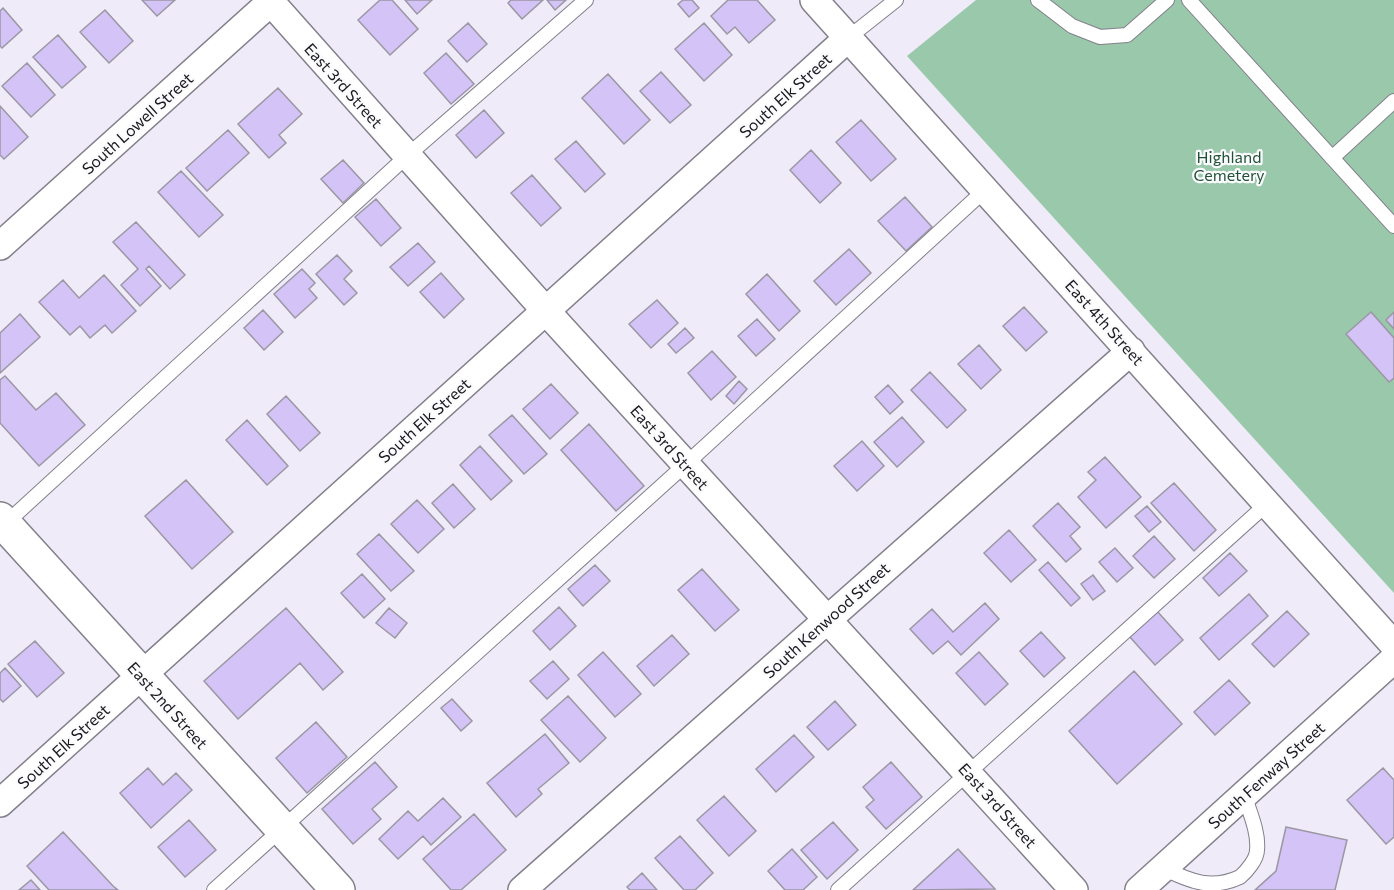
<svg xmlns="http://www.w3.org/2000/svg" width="1394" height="890" font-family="Commissioner,sans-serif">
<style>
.green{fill:#99c8ab}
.building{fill:#d3c3f6;stroke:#9b97a3;stroke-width:1.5}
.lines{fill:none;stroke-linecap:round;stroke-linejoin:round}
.service-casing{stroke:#83808b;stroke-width:16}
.minor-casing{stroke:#83808b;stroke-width:30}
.secondary-casing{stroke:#83808b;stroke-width:36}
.service{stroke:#fff;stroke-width:14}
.minor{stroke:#fff;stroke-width:27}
.secondary{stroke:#fff;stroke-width:33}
.labels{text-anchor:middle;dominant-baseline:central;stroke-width:4.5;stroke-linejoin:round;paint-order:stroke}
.street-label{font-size:16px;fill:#1a181d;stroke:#fbfbfd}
.park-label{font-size:16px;fill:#1f5236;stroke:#fbfbfd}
</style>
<rect width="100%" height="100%" fill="#efebf8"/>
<path class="green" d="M976 0H1394V593L907 56Z"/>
<path class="building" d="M142 0H175L157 16Z
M380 0H392L418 29 390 55 358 20Z
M405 0H432L417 14Z
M511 0H543L522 19 508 3Z
M547 0H566L555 10Z
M683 0H692L699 8 689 17 678 4Z
M728 0H757L775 20 749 43 735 27 727 34 711 16Z
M3 8 22 30 2 48 0 46V11Z
M105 10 133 41 109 63 80 32Z
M468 23 487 44 467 62 448 41Z
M704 23 732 55 704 81 675 49Z
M58 35 86 67 62 88 33 57Z
M446 53 474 84 451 104 424 73Z
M27 63 55 95 31 117 2 86Z
M661 72 691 105 670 123 640 91Z
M608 74 650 120 624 144 582 98Z
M278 88 302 114 279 135 286 143 269 158 238 124Z
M0 106 28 137 4 159 0 155Z
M484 110 504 133 476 158 456 135Z
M861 120 896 159 871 181 836 142Z
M228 130 249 153 207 191 186 168Z
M576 141 605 174 585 192 555 159Z
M811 150 841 183 820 203 790 170Z
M343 160 364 183 343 203 321 179Z
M181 171 223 215 199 237 158 192Z
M532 175 561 208 541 226 511 193Z
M905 197 932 227 906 251 878 221Z
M376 199 401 228 381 246 355 217Z
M136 222 185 275 170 289 149 266 146 269 161 286 140 306 121 285 138 269 113 242Z
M418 243 435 262 408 286 390 267Z
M849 249 871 273 836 305 814 281Z
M337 255 352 271 344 279 357 293 344 305 316 274Z
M302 269 315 283 309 289 317 298 295 318 274 294Z
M441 273 464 299 444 318 420 292Z
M767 274 800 311 779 331 746 294Z
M104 275 136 311 112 333 105 325 90 338 80 326 70 335 39 302 63 280 79 298Z
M657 300 678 323 651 348 629 324Z
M1024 307 1047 332 1026 351 1003 326Z
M263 310 283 332 264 350 244 328Z
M1371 312 1394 338V378L1389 382 1346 334Z
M1394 312V329L1386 320Z
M20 314 40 337 0 373V333Z
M757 319 775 339 756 356 738 336Z
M685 328 694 338 676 353 668 344Z
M979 345 1001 370 981 389 958 364Z
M712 351 736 377 711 400 688 373Z
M930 372 966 410 947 428 911 390Z
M5 376 36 410 56 393 85 425 39 466 0 423V380Z
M739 381 747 389 734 404 726 396Z
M551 384 578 413 550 439 523 409Z
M888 385 903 402 890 414 875 397Z
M286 396 320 433 300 451 267 414Z
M512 415 547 454 524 474 489 435Z
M902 417 924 442 897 467 874 442Z
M247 420 288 466 267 485 226 440Z
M589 424 644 486 616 511 561 450Z
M862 441 884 466 857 491 834 466Z
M480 446 512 481 491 500 460 465Z
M1105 457 1141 497 1106 528 1078 497 1096 480 1088 472Z
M186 480 233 532 192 569 145 516Z
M1174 483 1216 530 1194 551 1151 503Z
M453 484 475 509 454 528 432 503Z
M417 500 444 529 418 553 391 524Z
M1058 503 1080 527 1070 536 1081 549 1066 562 1033 526Z
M1147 506 1161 522 1149 532 1135 516Z
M1009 530 1036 560 1011 582 984 553Z
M379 534 414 571 391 591 357 554Z
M1154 536 1175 559 1154 578 1133 556Z
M1115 548 1133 568 1117 582 1099 562Z
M1230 553 1247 571 1219 596 1203 578Z
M1048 562 1080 598 1071 606 1039 570Z
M595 565 610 581 583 606 568 589Z
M702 569 739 610 715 631 678 590Z
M362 574 385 599 364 618 341 593Z
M1093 575 1105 591 1093 600 1081 584Z
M1249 594 1268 616 1219 660 1200 638Z
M985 603 999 619 961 655 948 641 933 654 910 629 932 609 953 632Z
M559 607 576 626 550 650 533 631Z
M286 608 343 672 323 690 300 663 238 719 204 681Z
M389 608 407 623 395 638 376 623Z
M1157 611 1183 640 1155 665 1129 636Z
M1287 611 1309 634 1274 667 1252 644Z
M1041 632 1065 658 1044 677 1020 651Z
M672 635 689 654 654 686 637 666Z
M35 641 64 673 37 697 8 664Z
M603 652 641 694 615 717 578 675Z
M979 652 1008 684 985 705 956 673Z
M553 661 569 679 547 699 530 681Z
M5 668 21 686 3 702 0 699V673Z
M1134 671 1182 724 1117 784 1069 731Z
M1229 680 1250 703 1215 735 1194 712Z
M568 696 606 738 580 762 541 720Z
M452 699 472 721 461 731 441 708Z
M835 701 856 725 828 750 807 727Z
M316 722 347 757 307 793 276 758Z
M545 734 569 763 538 789 542 794 516 817 487 783Z
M794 735 814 757 776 792 756 769Z
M375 762 397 787 372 809 381 819 353 844 322 809Z
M891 762 922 797 886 829 866 807 874 800 863 787Z
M148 768 163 785 176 773 192 790 151 828 120 793Z
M1383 768 1394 780V837L1386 844 1347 800Z
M724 796 756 831 729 856 697 820Z
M443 798 461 817 431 845 423 836 398 859 379 839 408 811 418 821Z
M474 814 506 850 461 890H451L423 859Z
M189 820 216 850 185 877 158 847Z
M833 822 858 850 827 879 801 850Z
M1286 827 1347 840 1335 890H1255L1276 871Z
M63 832 113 886 118 890H49L27 866Z
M680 836 713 873 695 890H684L655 858Z
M792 849 817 877 803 890H785L768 871Z
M958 849 995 889 913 890Z
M642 873 657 890H630L627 887Z
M31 880 40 890H19Z"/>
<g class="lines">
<g class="service-casing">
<path id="service" d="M1038 0 1072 26 1100 37 1127 35 1167 0
M1189 0 1394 226
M848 38 896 0
M1332 158 1394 101
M4 525 407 156 586 0
M1163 868C1191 882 1212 890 1240 877 1247 871 1257 859 1257 850 1259 832 1249 811 1244 794
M214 890 686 464 985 190
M838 890 1268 503"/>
</g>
<g class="minor-casing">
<path id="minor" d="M269 0 545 310 1074 890
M814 0 1394 645
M0 246 273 0
M0 803 848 38
M522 890 1131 351
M1139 890 1394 659"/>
</g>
<g class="secondary-casing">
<path id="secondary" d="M0 519 338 890"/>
</g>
<use href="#service" class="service"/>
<use href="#minor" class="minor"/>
<use href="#secondary" class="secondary"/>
</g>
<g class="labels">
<g class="street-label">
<text transform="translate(344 85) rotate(48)">East 3rd Street</text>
<text transform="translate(785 95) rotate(-42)">South Elk Street</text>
<text transform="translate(137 123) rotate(-42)">South Lowell Street</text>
<text transform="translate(1105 322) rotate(48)">East 4th Street</text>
<text transform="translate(424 420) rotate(-42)">South Elk Street</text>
<text transform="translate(670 447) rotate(48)">East 3rd Street</text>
<text transform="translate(826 620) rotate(-42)">South Kenwood Street</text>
<text transform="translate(168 705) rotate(48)">East 2nd Street</text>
<text transform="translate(63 746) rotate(-42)">South Elk Street</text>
<text transform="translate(1266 775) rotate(-42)">South Fenway Street</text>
<text transform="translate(998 805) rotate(48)">East 3rd Street</text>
</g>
<g class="park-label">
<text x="1229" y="156">Highland<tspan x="1229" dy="18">Cemetery</tspan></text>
</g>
</g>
</svg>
